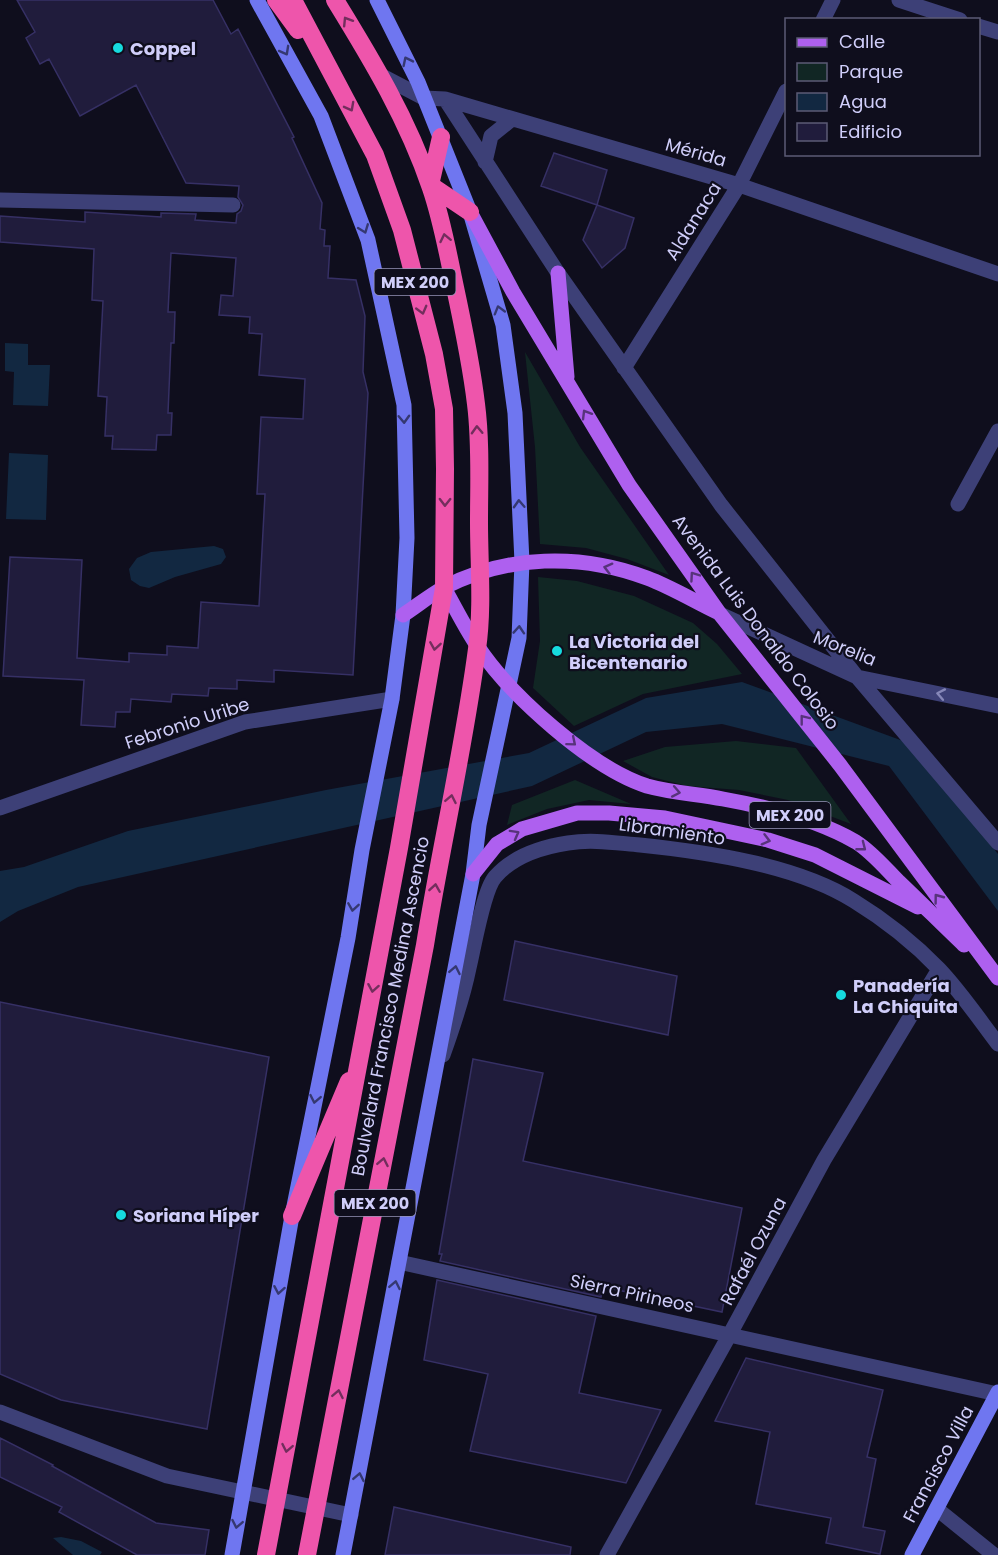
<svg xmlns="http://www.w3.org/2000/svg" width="998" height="1555" font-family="Poppins,sans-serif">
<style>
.green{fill:#112624}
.water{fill:#122841}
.building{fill:#201c3c;stroke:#363065;stroke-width:1.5}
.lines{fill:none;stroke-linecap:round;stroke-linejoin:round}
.street{stroke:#3d4077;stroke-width:15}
.secondary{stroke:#6f76f0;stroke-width:15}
.primary{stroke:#ae60ef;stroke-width:15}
.highway{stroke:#ee55ab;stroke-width:18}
.oneway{stroke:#732e5d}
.oneway2{stroke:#353871}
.oneway3{stroke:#57337b}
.oneway4{stroke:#8687b8}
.poi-dot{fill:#16dade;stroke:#0f0e1d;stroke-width:2}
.labels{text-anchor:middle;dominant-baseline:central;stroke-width:4.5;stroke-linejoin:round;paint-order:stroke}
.shield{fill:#0f0e1d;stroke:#9694b8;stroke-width:1.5}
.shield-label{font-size:16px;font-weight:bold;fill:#d0cefa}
.poi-label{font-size:18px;font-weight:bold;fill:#d0cefa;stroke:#0f0e1d;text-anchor:start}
.street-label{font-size:18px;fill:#d0cefa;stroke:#0f0e1d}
</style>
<rect width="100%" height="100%" fill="#0f0e1d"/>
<path class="green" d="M525 352 580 447 669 575 627 559 586 548 540 544 535 447Z
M538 577 577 581 634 596 693 623 717 644 742 674 643 694 574 726 533 688 540 641Z
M736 741 796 748 851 824 788 800 739 790 687 786 652 777 623 761 665 747Z
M575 780 631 804 589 800 547 809 507 825 512 805Z"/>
<path class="water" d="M5 343 28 344V365H50L48 406 13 405 14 372 5 371Z
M9 453 48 455 46 520 6 519Z
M214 546 223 549 226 557 221 564 175 577 149 588 140 586 131 580 129 569 137 558 151 552Z
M742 682 914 745 998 854V911L889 766 722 724 646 732 532 786 78 887 18 911 0 922V871L24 867 128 831 326 790 529 753 646 698Z
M61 1537 81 1541 102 1552 100 1555H73L53 1538Z"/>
<path class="building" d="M17 0H213L231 34 238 29 294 137 292 138 322 203 320 229 325 230 324 246H330L328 278 356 280 365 316 363 372 368 393 353 675 274 670V682L237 680V689L209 688 208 696 172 694 171 702 131 699 130 712H116L115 727 81 725 84 680 3 676 10 557 82 560 77 658 129 662V653L167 655V646L198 648 201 602 259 606 265 494H257L261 417 303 419 305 379 259 375 262 334 249 333 250 317 219 315 221 295 233 296 236 258 171 253 168 312H175L174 343H171L168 413H172L171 435H157L156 450 112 449 113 436H105L107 397 98 396 103 301 92 300 94 249 0 242V216L85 222V212L161 217V213L196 214 195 220 236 223 237 214 241 211 243 205 238 197 239 186 186 183 136 85 80 116 49 59 40 64 26 38 35 32Z
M554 153 607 170 597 205 541 186Z
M597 205 634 218 625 248 602 268 583 240Z
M515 941 677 976 668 1035 504 1000Z
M0 1002 269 1057 207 1429 61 1400 0 1374Z
M473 1059 543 1073 523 1161 742 1208 722 1312 603 1287 601 1297 440 1261 442 1254H439Z
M437 1280 596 1316 579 1393 661 1410 626 1483 470 1451 488 1374 424 1360Z
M746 1358 883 1390 867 1457 876 1459 863 1527 885 1531 880 1554 826 1543 831 1518 756 1504 770 1432 715 1421Z
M0 1438 53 1465 52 1466 156 1523 209 1530 205 1555H137L59 1512 62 1507 0 1477Z
M394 1507 571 1547 570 1555H385Z"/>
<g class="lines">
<path class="street" d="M899 0 960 20
M823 20 833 0
M978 26 998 32
M382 76 424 98 445 99 739 185 998 274
M445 99 558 273 721 505 857 677 998 843
M485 162 491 136 512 119
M0 200 233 205
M624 368 739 185 786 91
M958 504 998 431
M720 614 857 677 998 706
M0 808 245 722 392 699
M443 1055C453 1027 463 998 469 968 474 948 483 891 495 877 513 856 542 847 568 843 592 839 616 843 640 845 707 852 797 865 854 901 885 920 914 943 939 969 960 991 979 1019 998 1044
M399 1262 997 1394
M0 1412 167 1476 351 1515
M937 1509 994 1555
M607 1555 730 1334 824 1160 939 969"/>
<path class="secondary" d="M232 1555 292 1216 348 938 362 850 392 699 403 615 407 538 404 405 368 240 321 116 257 0
M343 1555 473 874 479 825 519 638 522 562 515 413 503 325 470 212 418 82 377 0
M912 1555 998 1392"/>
<path class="primary" d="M470 212 513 292 629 485 720 614 840 765 998 978
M558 273 567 377
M444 588C455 607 465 628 478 647 510 695 591 768 647 786 672 793 698 794 723 799 768 807 816 819 856 842 872 852 886 869 899 882 921 903 942 924 964 945
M403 615C417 606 430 595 445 587 507 555 581 553 647 578 671 587 694 601 717 612
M473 874 497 844 522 829 577 813H609L665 818 768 840 815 855 918 907"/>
<path class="highway" d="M276 0 298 30
M430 185 441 137
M430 185 470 212
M292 1216 349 1081
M266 1555 399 848 444 588 445 469 444 409 434 354 402 230 375 155 293 0
M307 1555 425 945C441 846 464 748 477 649 483 608 479 564 479 522 479 483 481 443 476 404 471 361 462 320 453 278 447 248 441 217 431 188 408 120 372 60 335 0"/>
</g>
<defs><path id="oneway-chevron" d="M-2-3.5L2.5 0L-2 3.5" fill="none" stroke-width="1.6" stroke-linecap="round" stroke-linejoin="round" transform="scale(1.5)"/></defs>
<g class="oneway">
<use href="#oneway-chevron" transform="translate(347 21) rotate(-122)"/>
<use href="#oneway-chevron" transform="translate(350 107) rotate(62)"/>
<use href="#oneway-chevron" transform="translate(445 238) rotate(-102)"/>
<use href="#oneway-chevron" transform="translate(422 310) rotate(75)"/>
<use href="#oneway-chevron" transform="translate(477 430) rotate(-92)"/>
<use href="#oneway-chevron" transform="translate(445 502) rotate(91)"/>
<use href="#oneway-chevron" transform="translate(435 646) rotate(99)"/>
<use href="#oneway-chevron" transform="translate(451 799) rotate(-79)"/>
<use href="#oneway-chevron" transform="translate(435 888) rotate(-81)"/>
<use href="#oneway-chevron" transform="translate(373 988) rotate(100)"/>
<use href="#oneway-chevron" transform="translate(383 1162) rotate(-79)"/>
<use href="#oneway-chevron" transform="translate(338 1394) rotate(-79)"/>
<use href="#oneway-chevron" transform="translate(287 1448) rotate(101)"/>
</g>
<g class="oneway2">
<use href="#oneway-chevron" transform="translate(285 51) rotate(61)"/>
<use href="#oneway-chevron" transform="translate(407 61) rotate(-116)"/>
<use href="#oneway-chevron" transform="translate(364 229) rotate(69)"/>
<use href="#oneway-chevron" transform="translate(499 310) rotate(-106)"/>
<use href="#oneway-chevron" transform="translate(404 419) rotate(88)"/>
<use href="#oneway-chevron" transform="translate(519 504) rotate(-93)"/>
<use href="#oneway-chevron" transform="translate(519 630) rotate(-86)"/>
<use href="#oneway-chevron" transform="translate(353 907) rotate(99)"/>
<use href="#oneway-chevron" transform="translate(455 970) rotate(-79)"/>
<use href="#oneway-chevron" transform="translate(315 1099) rotate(101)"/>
<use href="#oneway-chevron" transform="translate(395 1285) rotate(-79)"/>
<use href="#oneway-chevron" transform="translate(279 1290) rotate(100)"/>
<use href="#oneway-chevron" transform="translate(359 1477) rotate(-79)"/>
<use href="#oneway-chevron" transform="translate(237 1524) rotate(101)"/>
</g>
<g class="oneway3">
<use href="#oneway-chevron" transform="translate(586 414) rotate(-121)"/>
<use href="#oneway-chevron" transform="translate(608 568) rotate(-165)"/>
<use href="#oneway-chevron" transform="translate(694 576) rotate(-125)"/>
<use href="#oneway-chevron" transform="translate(804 719) rotate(-128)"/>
<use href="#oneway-chevron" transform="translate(572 742) rotate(40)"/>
<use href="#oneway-chevron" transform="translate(676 792) rotate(11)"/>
<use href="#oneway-chevron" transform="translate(515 834) rotate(-29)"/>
<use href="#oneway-chevron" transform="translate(766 840) rotate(15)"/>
<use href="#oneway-chevron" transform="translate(862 847) rotate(38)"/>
<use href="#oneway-chevron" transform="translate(938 898) rotate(-127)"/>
</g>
<use class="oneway4" href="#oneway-chevron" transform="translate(941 694) rotate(-169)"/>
<g class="poi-dot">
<circle cx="118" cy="48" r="6"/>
<circle cx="557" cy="651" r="6"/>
<circle cx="841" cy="995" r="6"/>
<circle cx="121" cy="1215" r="6"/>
</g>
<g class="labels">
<g class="shield">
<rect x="374.5" y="269" width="81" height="26" rx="4.5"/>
<rect x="749.5" y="802" width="81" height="26" rx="4.5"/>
<rect x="334.5" y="1190" width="81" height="26" rx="4.5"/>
</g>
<g class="shield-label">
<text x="415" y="282">MEX 200</text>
<text x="790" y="815">MEX 200</text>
<text x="375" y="1203">MEX 200</text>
</g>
<g class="poi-label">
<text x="130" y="48">Coppel</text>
<text x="569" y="641">La Victoria del<tspan x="569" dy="21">Bicentenario</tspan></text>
<text x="853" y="985">Panadería<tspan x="853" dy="21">La Chiquita</tspan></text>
<text x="133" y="1215">Soriana Híper</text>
</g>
<g class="street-label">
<text transform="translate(696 152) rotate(16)">Mérida</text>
<text transform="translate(693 221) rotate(-58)">Aldanaca</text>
<text transform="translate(756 622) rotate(53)">Avenida Luis Donaldo Colosio</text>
<text transform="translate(845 648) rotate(22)">Morelia</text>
<text transform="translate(187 723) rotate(-18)">Febronio Uribe</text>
<text transform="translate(672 831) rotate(8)">Libramiento</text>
<text transform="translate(390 1006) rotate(-79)">Boulvelard Francisco Medina Ascencio</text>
<text transform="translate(753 1251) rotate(-62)">Rafaél Ozuna</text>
<text transform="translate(632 1293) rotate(12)">Sierra Pirineos</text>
<text transform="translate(938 1464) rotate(-62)">Francisco Villa</text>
</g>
</g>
<rect x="785" y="18" width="195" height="138" fill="#0f0e1d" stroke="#5c5b75" stroke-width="1.5"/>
<rect x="797" y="38" width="30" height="9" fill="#ae60ef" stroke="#5c5b75" stroke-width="1.5"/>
<text x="839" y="48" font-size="18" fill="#d0cefa">Calle</text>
<rect x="797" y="63" width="30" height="18" fill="#112624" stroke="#5c5b75" stroke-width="1.5"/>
<text x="839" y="78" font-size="18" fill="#d0cefa">Parque</text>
<rect x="797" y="93" width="30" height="18" fill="#122841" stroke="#5c5b75" stroke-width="1.5"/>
<text x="839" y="108" font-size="18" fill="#d0cefa">Agua</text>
<rect x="797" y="123" width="30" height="18" fill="#201c3c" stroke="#5c5b75" stroke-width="1.5"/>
<text x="839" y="138" font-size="18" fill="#d0cefa">Edificio</text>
</svg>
